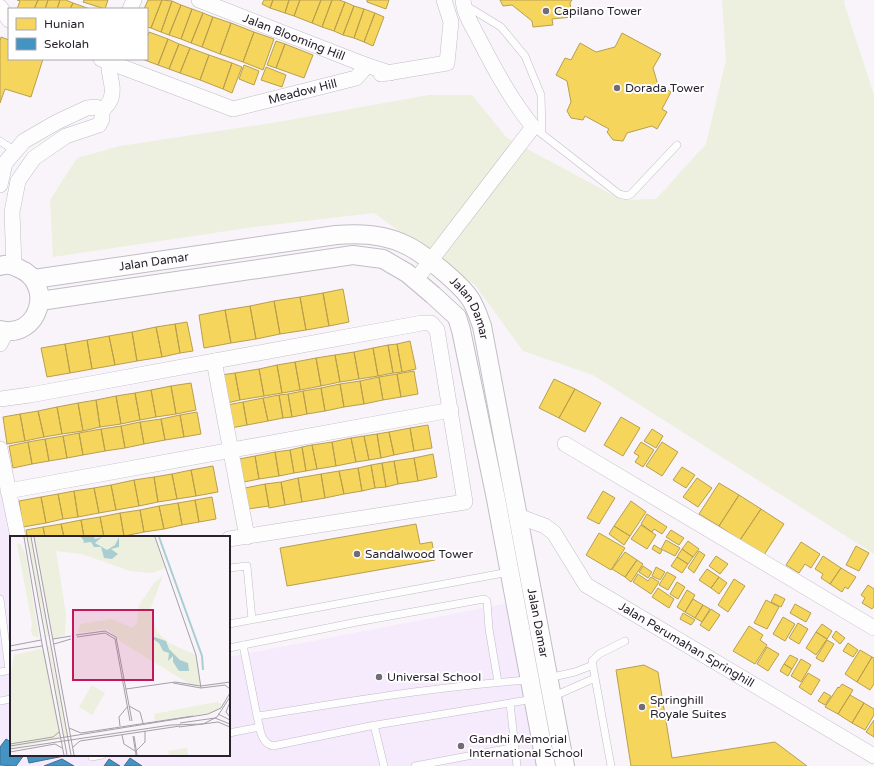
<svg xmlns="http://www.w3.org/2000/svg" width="874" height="766" font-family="'Varela Round',sans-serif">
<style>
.built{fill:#f6eafd}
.green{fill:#edf0de}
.homes{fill:#f6d55c;stroke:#b89f4e}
.schools{fill:#4393c3;stroke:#3b7196}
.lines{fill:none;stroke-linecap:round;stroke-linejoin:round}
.service-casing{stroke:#c2bdc5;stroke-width:8}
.minor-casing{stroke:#c2bdc5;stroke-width:16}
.tertiary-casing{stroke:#c2bdc5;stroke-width:20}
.service{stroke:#fefdfe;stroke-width:7}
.minor{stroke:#fefdfe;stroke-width:15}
.tertiary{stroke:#fefdfe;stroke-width:18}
.poi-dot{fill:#716c75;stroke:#fff;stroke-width:1.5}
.labels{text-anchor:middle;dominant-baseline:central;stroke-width:4;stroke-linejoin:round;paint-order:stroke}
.poi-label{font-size:12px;fill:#29222d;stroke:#fff;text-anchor:start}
.street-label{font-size:12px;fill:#29222d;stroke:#fff}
.inset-river{fill:none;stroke:#a9ced2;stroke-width:2}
.inset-road{fill:none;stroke:#a5a0a8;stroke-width:1}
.view{fill:#c2185b;fill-opacity:0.15;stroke:#c2185b;stroke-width:2}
.inset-edge{fill:none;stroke:#29222d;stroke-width:2}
</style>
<rect width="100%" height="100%" fill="#f8f4fa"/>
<path class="built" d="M0 436 18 537H11V755H229V657L515 602 547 766H0Z"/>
<path class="green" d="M722 0H845L844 3 874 95V554L593 375 523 351 475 285 374 213 254 227 53 257 50 200 77 158 120 146 278 122 429 95H472L507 138 622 200 656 199 706 144 726 60Z"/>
<path class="homes" d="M17 0H38L34 9H17L20 1Z
M38 0H48L45 9H34Z
M48 0H60L57 9H45Z
M60 0H66L73 3 70 9H57Z
M84 0H108L105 9 83 2Z
M148 0H162L151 28 147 27V9H144Z
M162 0 172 1 161 32 151 28Z
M264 0H273L270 8 262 4Z
M273 0H289L285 13 270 8Z
M289 0H300L294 16 285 13Z
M300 0H321L312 23 294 16Z
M321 0H332L322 27 312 23Z
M332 0H339L345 2 334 31 322 27Z
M367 0H389L386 9 367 2Z
M500 0H572L570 3 572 17 552 19 553 25 533 27 532 21 512 5 503 6Z
M172 1 181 5 169 35 161 32Z
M345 2 354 6 343 35 334 31Z
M73 3 90 9H70Z
M181 5 192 9 181 39 169 35Z
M354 6 364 9 354 38 343 35Z
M192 9 203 13 191 43 181 39Z
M364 9 375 13 364 42 354 38Z
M203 13 213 17 202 47 191 43Z
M375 13 384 17 373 46 364 42Z
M213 17 231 23 220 54 202 47Z
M231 23 254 32 243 62 220 54Z
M149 32 168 39 158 65 142 59H147V38Z
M254 32 274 39 263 70 243 62Z
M622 33 661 54 653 68 658 85 671 92 662 109 667 112 657 129 652 126 627 133 623 141 613 140 607 132 609 129 585 116 583 120 571 118 567 111 571 102 567 81 556 75 565 58 571 60 580 43 596 52 615 47Z
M1 37 9 40V59H43L31 97 5 89 0 103V41Z
M168 39 179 44 169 69 158 65Z
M276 41 285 44 276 68 267 65Z
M179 44 190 48 180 73 169 69Z
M285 44 313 55 304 78 276 68Z
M190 48 209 55 200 80 180 73Z
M209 55 232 63 223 89 200 80Z
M232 63 242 67 232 93 223 89Z
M244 65 259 71 254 85 239 79Z
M266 67 286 75 282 87 261 80Z
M343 289 349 322 329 326 323 293Z
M323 293 329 326 306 330 300 297Z
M300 297 306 330 280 334 274 301Z
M274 301 280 334 256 339 250 306Z
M250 306 256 339 231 343 225 310Z
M225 310 231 343 204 348 199 315Z
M187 322 193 351 180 353 175 324Z
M175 324 180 353 162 357 156 327Z
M156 327 162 357 137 361 132 332Z
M132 332 137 361 115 365 109 336Z
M109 336 115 365 92 369 87 340Z
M87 340 92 369 70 373 65 344Z
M410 341 416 369 402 372 397 344Z
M65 344 70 373 47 377 41 348Z
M397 344 402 372 393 373 388 345Z
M388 345 393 373 378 376 373 348Z
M373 348 378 376 359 379 354 352Z
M354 352 359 379 340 382 335 355Z
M335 355 340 382 321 386 316 358Z
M316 358 321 386 300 390 295 362Z
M295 362 300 390 282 393 277 365Z
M277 365 282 393 264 396 259 369Z
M259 369 264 396 240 400 235 373Z
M414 371 418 394 401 397 397 374Z
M235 373 240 400 227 403 221 375Z
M397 374 401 397 383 400 379 377Z
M379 377 383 400 364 404 360 381Z
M554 379 575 389 559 418 539 408Z
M360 381 364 404 344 407 340 384Z
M191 383 196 410 176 414 171 386Z
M340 384 344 407 325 411 321 388Z
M171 386 176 414 156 417 151 390Z
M321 388 325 411 307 414 303 391Z
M575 389 601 403 585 432 559 418Z
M151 390 156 417 140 420 135 393Z
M303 391 307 414 292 417 288 394Z
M135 393 140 420 121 424 116 396Z
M288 394 292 417 283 418 279 395Z
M279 395 283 418 268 421 263 398Z
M116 396 121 424 100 427 96 400Z
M263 398 268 421 247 425 243 402Z
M96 400 100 427 83 431 78 403Z
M243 402 247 425 231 428 227 405Z
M78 403 83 431 62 434 57 407Z
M57 407 62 434 44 437 38 411Z
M38 411 44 437 25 441 20 414Z
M197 412 201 434 184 437 180 415Z
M20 414 25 441 7 444 3 417Z
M180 415 184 437 165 440 161 419Z
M621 417 640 428 623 456 604 445Z
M161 419 165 440 144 444 140 422Z
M140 422 144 444 125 448 121 426Z
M428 425 432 448 414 451 410 428Z
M121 426 125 448 105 451 101 429Z
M410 428 414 451 394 455 389 432Z
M101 429 105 451 83 455 79 433Z
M652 429 663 436 656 448 644 441Z
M389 432 394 455 381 458 377 434Z
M79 433 83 455 67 458 63 436Z
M377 434 381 458 369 460 364 436Z
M63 436 67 458 49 461 45 439Z
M364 436 369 460 356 462 351 438Z
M351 438 356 462 336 466 332 442Z
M45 439 49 461 32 464 28 442Z
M28 442 32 464 13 468 9 446Z
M332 442 336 466 317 469 312 445Z
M641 442 654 450 643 467 635 462 639 456 634 453Z
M662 442 678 452 662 476 646 466Z
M312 445 317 469 306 471 302 447Z
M302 447 306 471 294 473 290 450Z
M290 450 294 473 279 476 275 452Z
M275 452 279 476 259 479 255 456Z
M433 454 437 477 418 481 414 458Z
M255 456 259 479 244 482 239 459Z
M414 458 418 481 398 484 394 461Z
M394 461 398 484 386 487 382 463Z
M382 463 386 487 375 488 371 465Z
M371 465 375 488 362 491 358 468Z
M213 466 218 492 196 496 191 470Z
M682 467 695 475 686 488 673 480Z
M358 468 362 491 344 494 339 471Z
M191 470 196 496 177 499 172 474Z
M339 471 344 494 325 498 321 474Z
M172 474 177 499 158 502 154 477Z
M321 474 325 498 302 502 298 478Z
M154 477 158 502 139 506 134 480Z
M298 478 302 502 285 505 281 482Z
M697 478 712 488 698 507 683 497Z
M134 480 139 506 116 510 111 485Z
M281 482 285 505 269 508 265 484Z
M719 483 739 495 719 526 699 514Z
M265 484 269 506 248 509 245 488Z
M111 485 116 510 99 513 94 488Z
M94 488 99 513 78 517 74 491Z
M74 491 78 517 63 519 58 494Z
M603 491 615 498 599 524 587 518Z
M58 494 63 519 46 523 41 497Z
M739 495 761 509 740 540 719 526Z
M41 497 46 523 23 527 19 501Z
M212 497 216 519 199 522 195 500Z
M195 500 199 522 182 525 178 503Z
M631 501 646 512 630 536 614 526Z
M178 503 182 525 164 529 159 506Z
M159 506 164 529 144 532 140 510Z
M761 509 784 524 764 555 740 540Z
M140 510 144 532 124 536 120 513Z
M120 513 124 536 104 537 100 517Z
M647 514 667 527 662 534 654 529 652 532 641 524Z
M100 517 104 537H84L81 520Z
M81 520 84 537H64L61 524Z
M61 524 64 537H45L43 527Z
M416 524 420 544 432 542 435 560 287 586 280 548Z
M641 525 656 535 647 549 631 539Z
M614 526 630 536 624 545 609 534Z
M43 527 45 537H27L26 530Z
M671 530 684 538 679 545 666 537Z
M599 533 625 548 611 570 586 555Z
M666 540 680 548 675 556 661 549Z
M688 541 699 549 693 557 682 549Z
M801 542 820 554 811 568 805 564 799 573 786 565Z
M654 545 662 550 660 554 652 549Z
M856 546 869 553 859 571 846 565Z
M682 549 693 557 688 564 677 557Z
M699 551 705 555 694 573 688 568Z
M625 552 637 560 625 577 612 569Z
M716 556 728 564 720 574 709 566Z
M823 556 841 568 830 584 821 578 823 574 815 569Z
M677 557 688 564 682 573 671 566Z
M637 560 643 564 631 582 625 577Z
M643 566 652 572 648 578 639 572Z
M656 567 665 572 660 580 652 576Z
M841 568 856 577 848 589 845 587 842 592 830 584Z
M707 569 719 577 711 588 699 580Z
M667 572 676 577 668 590 659 585Z
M638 574 648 581 651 577 659 582 651 594 633 582Z
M719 577 727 583 719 594 711 588Z
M734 579 745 586 728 612 718 605Z
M677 582 685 587 678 599 670 594Z
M868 585 874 589V606L872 609 862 603 865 598 861 595Z
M658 588 674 599 669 608 652 597Z
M687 590 695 595 685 612 677 607Z
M775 594 785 599 781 607 771 602Z
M693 599 703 605 695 618 685 612Z
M766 600 779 607 767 629 754 623Z
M795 604 811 613 806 622 790 613Z
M703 605 710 609 702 622 695 618Z
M711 609 720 615 709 631 700 625Z
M683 613 695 620 691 625 680 619Z
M783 617 795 624 785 641 773 634Z
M798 623 808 629 799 644 789 638Z
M822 624 832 631 827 639 816 632Z
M749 626 763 635 760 640 767 645 755 664 733 651Z
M836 631 845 638 840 644 832 637Z
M816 632 827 639 816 655 806 648Z
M827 640 834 644 823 662 816 658Z
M848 643 858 650 853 657 843 651Z
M767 647 779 654 768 671 757 664Z
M860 650 872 657 857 682 845 674Z
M790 655 798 659 792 669 784 664Z
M872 657 874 658V684L870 690 857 682Z
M801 659 811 665 801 682 791 676Z
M784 664 792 669 788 676 780 671Z
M644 665 658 672 672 758 775 742 807 766H631L616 670Z
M808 673 820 680 811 695 799 687Z
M842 684 853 690 838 714 825 707 838 687 839 688Z
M824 692 831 696 825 705 818 701Z
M850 695 864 703 852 723 838 714Z
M864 703 874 709V715L865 730 852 723Z
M874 720V737L866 732Z"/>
<path class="schools" d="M6 739 11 742V755H24L16 766 0 765V747Z
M27 755H69L29 763Z
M130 758 142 766H124Z
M62 759 74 766H44Z
M109 759 120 766H104Z"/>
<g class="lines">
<g class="service-casing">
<path id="service" d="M465 5 501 27 525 56 541 95 542 134
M533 127 619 194 627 196 631 194 677 145
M0 141 15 151
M229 568 247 566 252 620
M0 599 9 670
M229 624 509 572
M243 645 257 716C347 702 438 686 529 680
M229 648 357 622 484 599 487 601 489 629 498 682
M0 672 11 670
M548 678 575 672 593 665
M552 697 595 678
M0 701 11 699
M510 703 517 766
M257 716C260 727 260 743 273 746L370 726 534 699
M374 725 384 766
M229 733 260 727
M92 757 102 755
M415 766 515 747
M611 766 592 661 599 654 625 641"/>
</g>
<g class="minor-casing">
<g id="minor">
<path id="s1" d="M199 0 363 64 390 73"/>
<path d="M0 7 9 20"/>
<path d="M130 9 134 0"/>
<path id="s2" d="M101 59 233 109 356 78 364 69 363 64"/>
<path d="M381 74 447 63 451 22 444 0"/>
<path d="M102 111C105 107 110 103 111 98 116 85 105 72 111 59"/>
<path d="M0 185 5 163 24 141 57 122 87 108 96 107 102 111V119L99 125 66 136 34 158 18 181 12 212 14 266"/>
<path d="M415 281 533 127C510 98 495 70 478 37 472 26 464 13 463 0"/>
<path d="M0 344 6 332"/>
<path d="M214 361 247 537"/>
<path d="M0 399 30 395 422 323H431L437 330 465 502 229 539"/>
<path d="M565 444 874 628"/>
<path d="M0 449 18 537"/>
<path d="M8 491 451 410"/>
<path id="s3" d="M518 516 545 526 554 533 586 585 874 756"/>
</g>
</g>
<g class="tertiary-casing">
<g id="tertiary">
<path d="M0 266C6 264 13 265 18 268 56 283 39 340 0 330"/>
<path id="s4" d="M34 279 336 235C358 233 385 234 406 245 423 253 461 284 471 300 476 308 479 318 482 326L565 766"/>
<path d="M40 301 353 255 383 259 407 273 433 295 457 317 461 330 496 499 546 766"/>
</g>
</g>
<use href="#service" class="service"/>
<use href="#minor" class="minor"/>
<use href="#tertiary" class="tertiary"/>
</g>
<g class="poi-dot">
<circle cx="546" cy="11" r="4"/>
<circle cx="617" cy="88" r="4"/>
<circle cx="357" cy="554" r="4"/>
<circle cx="379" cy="677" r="4"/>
<circle cx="642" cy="707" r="4"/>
<circle cx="461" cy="746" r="4"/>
</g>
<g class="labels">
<g class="poi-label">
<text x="554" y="11">Capilano Tower</text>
<text x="625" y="88">Dorada Tower</text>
<text x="365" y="554">Sandalwood Tower</text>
<text x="387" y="677">Universal School</text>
<text x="650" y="700">Springhill<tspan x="650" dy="14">Royale Suites</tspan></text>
<text x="469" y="739">Gandhi Memorial<tspan x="469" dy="14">International School</tspan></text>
</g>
<g class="street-label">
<text stroke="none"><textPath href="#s1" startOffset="102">Jalan Blooming Hill</textPath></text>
<text stroke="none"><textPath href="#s2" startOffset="213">Meadow Hill</textPath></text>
<text stroke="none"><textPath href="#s4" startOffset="121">Jalan Damar</textPath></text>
<text stroke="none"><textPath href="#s4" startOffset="469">Jalan Damar</textPath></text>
<text stroke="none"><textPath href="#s4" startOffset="793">Jalan Damar</textPath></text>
<text stroke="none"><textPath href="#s3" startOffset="218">Jalan Perumahan Springhill</textPath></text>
</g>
</g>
<g transform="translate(10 536)">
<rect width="220" height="220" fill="#f8f4fa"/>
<path d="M17 1H21L39 100 37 101ZM24 1H145L156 32 142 37 120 35 72 18 46 15 56 78 55 99 43 103ZM7 8H11L16 20 29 102 23 100 21 96 22 88ZM153 40 140 74 147 96 159 107 186 119 191 150H183L111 106 97 93 68 97 70 88 102 83 123 92 127 87 129 69 145 46ZM38 110 40 111 58 201 54 202ZM30 113 34 116 51 202 0 213V144L4 119ZM82 149 95 157 82 179 69 171ZM206 166 213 168 205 176 145 185 144 178ZM177 212 178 219H159L158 215Z" fill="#edf0de"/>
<path d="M71 1H84L85 3 92 1 85 7 97 14 105 9 109 1V11L101 13 108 18 102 23 94 22 91 11H84L81 6 73 7 74 5ZM144 101 156 105 159 113 170 124 178 127 179 135H169L163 126V120L158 125 159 117 153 115 149 107 143 103Z" fill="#a9ced2"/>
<path class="inset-river" d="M149 1 192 120 193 134"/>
<path class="inset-road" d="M14 1 32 108 54 219M17 1 57 219M21 1 61 219M24 1 64 219M145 1 186 119 191 152M66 99 95 95 106 101 122 185M67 101 95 97 105 103 120 185M43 103 61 100M44 108 61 103M0 110 31 104M0 115 32 110M163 147 191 152 215 149 220 153M116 153 165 146 191 150 220 146M220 166 216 176 220 181M119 170 130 176 133 187M208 178 220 184M170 187 205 182 220 188M110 190 109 181 118 170M169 191 208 186 220 191M59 192 71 197 183 180M112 199 114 208 125 215M123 200 126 219M124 200 127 219M0 208 43 201 49 196M0 210 198 178 211 172 220 157M63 211 70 205 170 190M0 213 161 189 193 188 207 181 220 161M126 215 135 206V195M0 216 45 208 52 212"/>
<path class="view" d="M63 74H143V144H63Z"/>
<rect width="220" height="220" class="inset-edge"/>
</g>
<rect x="8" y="8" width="140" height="52" fill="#ffffff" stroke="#a9a7ab"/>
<rect x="16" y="18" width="20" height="12" fill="#f6d55c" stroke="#a9a7ab"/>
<text x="44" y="28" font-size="12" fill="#29222d">Hunian</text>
<rect x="16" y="38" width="20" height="12" fill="#4393c3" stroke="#a9a7ab"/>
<text x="44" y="48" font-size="12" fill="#29222d">Sekolah</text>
</svg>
